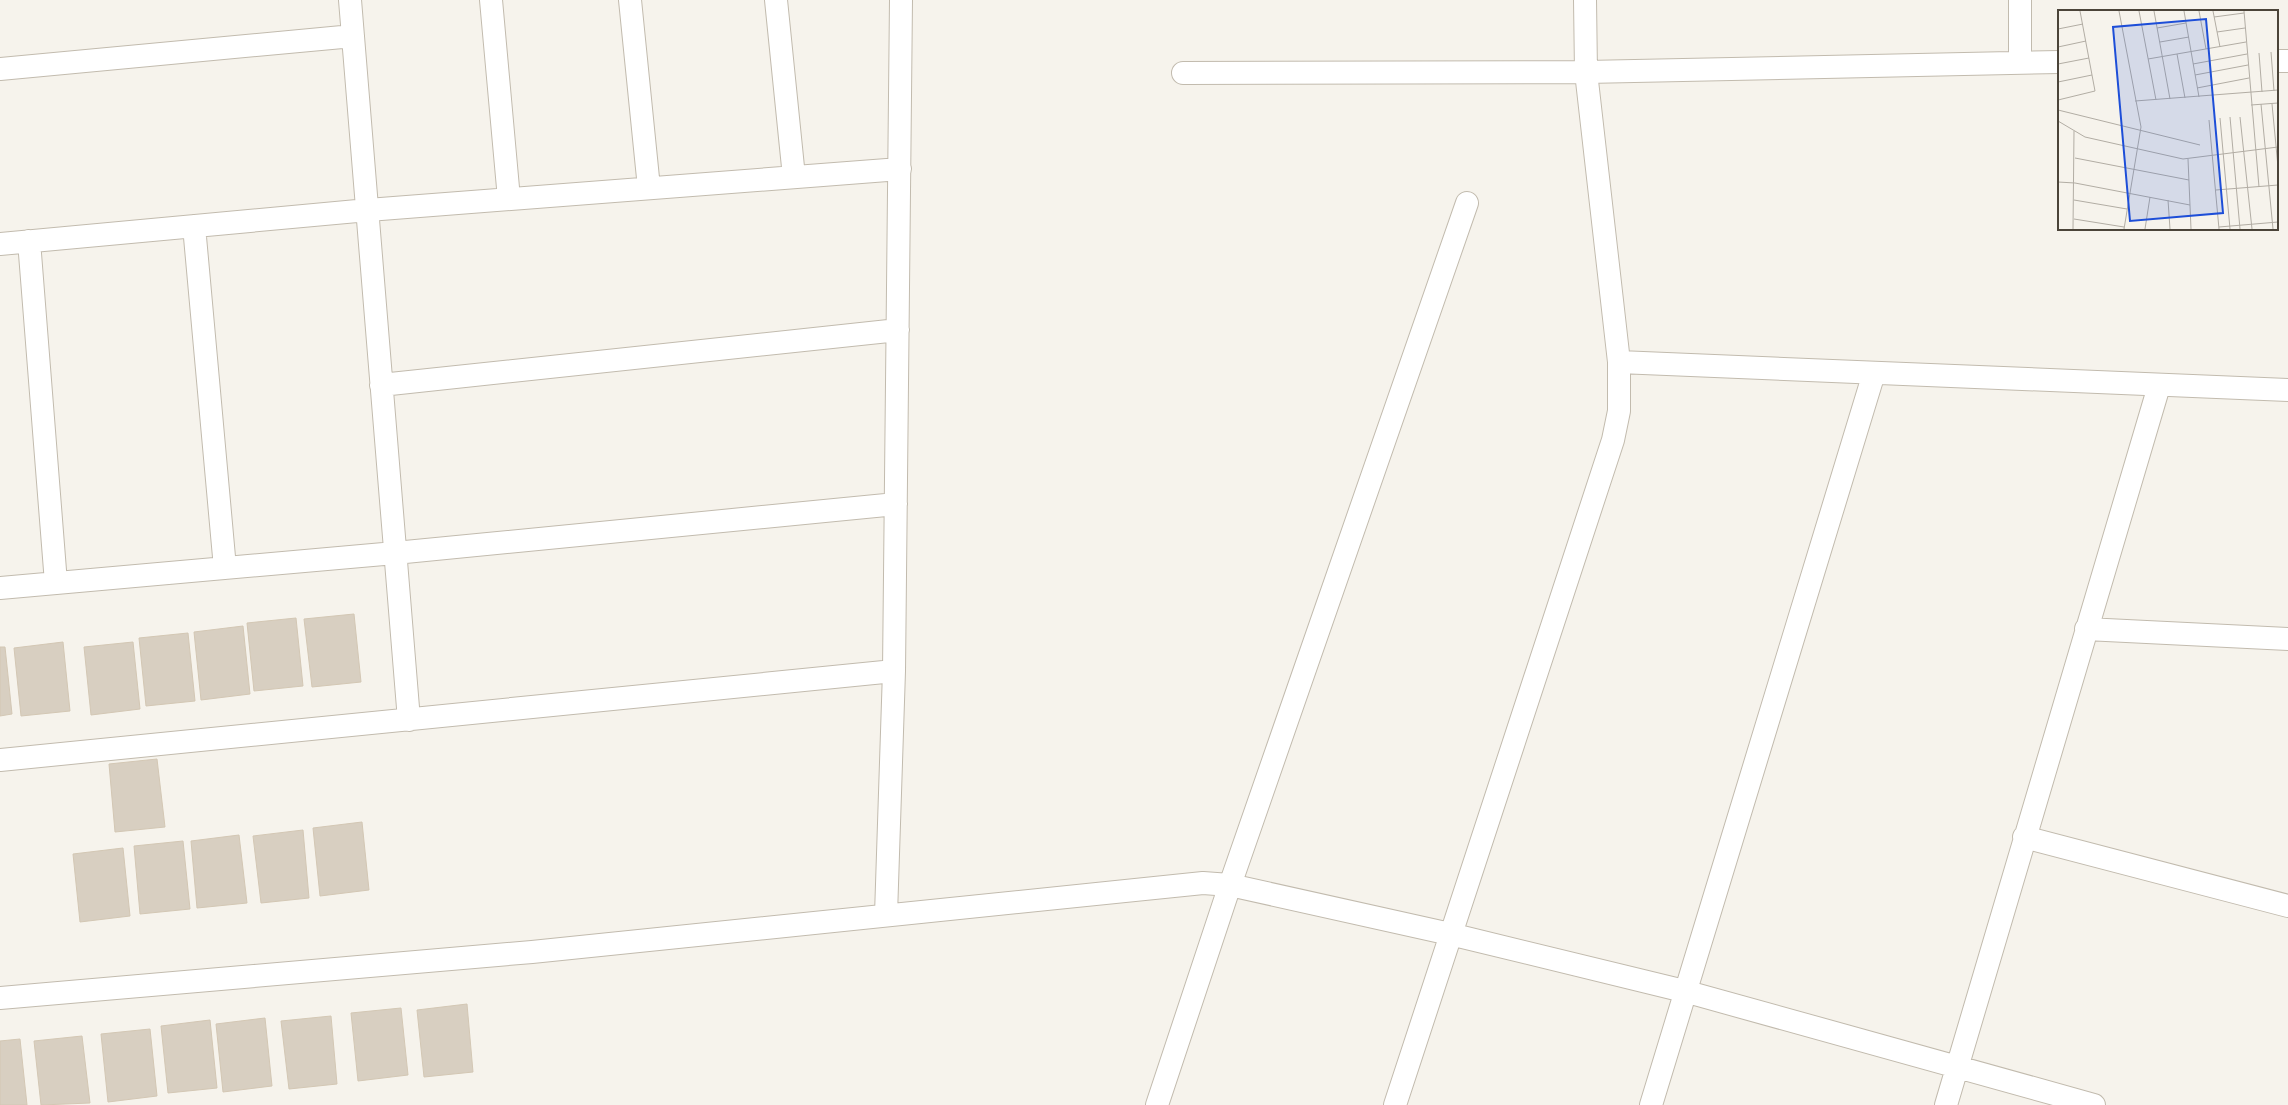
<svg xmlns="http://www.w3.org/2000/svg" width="2288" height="1105" font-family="'DejaVu Sans',sans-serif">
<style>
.building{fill:#d8cfc1;stroke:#d3c7b4}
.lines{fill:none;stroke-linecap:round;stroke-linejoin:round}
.street-casing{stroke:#c2bbae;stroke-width:24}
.street{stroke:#fff;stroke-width:22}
.inset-road{fill:none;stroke:#b2ada4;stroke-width:1}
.view{fill:#1d4ed8;fill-opacity:0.15;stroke:#1d4ed8;stroke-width:2}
.inset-edge{fill:none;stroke:#4b4439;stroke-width:2}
</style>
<rect width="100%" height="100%" fill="#f6f3ec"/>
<path class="building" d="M354 614 361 682 312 687 304 619Z
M296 618 303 686 254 691 247 623Z
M243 626 250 694 201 700 194 632Z
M188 633 195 701 146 706 139 638Z
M63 642 70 711 21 716 14 648Z
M133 642 140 709 91 715 84 647Z
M0 647H5L12 714 0 716Z
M157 759 165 827 115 832 109 764Z
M362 822 369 890 320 896 313 828Z
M303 830 309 898 261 903 253 836Z
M239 835 247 903 197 908 191 841Z
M183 841 190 909 140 914 134 846Z
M123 848 130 916 80 922 73 854Z
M467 1004 473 1072 424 1077 417 1010Z
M401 1008 408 1075 358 1081 351 1013Z
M331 1016 337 1084 289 1089 281 1021Z
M265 1018 272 1086 223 1092 216 1024Z
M210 1020 217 1088 168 1093 161 1026Z
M150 1029 157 1096 108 1102 101 1034Z
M82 1036 90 1103 41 1105 34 1041Z
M20 1039 27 1105H0V1041Z"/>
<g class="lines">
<g class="street-casing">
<path id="street" d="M350 0 409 720
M491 0 509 199
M630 0 649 188
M776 0 794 177
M2020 0V62
M2277 61H2288
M0 69 353 36
M1183 73 1586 72 2059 62
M194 226 225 568
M29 241 56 583
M0 244 368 210 900 169
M1619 362 2288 390
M381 385 898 330
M0 588 395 553 896 504
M2086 629 2288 639
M0 760 894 671
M2024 837 2288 906
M886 915 894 671 901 0
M0 998 532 952 1203 883 1230 885 1450 934 1684 991 2094 1105
M1157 1105 1230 885 1467 203
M1395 1105 1613 440 1619 411V362L1586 72 1585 0
M1651 1105 1874 373
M1946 1105 2159 386"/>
</g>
<use href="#street" class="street"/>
</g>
<g transform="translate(2058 10)">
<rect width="220" height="220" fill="#f6f3ec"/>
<path class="inset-road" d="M61 1 83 117 66 219M81 1 98 90M96 1 112 89M126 1 141 87M141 1 148 39M155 1 162 37M186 1 201 177M156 7 186 3M99 18 128 13M0 19 25 14M159 22 187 18M102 32 131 27M0 37 28 31M213 42 216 81M201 43 204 82M119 44 127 88M90 49 188 32M0 54 31 48M135 54 189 44M137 65 190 55M0 72 34 65M139 78 191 68M0 90 37 81 22 1M77 91 220 80M203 94 215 219M214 94 220 157M193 95 220 93M0 100 142 135M172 107 182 219M182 107 194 219M162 108 172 219M151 110 161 219M0 111 27 127 125 149 220 137M17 148 131 170M130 149 133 219M0 172 17 173 132 195M158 180 220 175M16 190 69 199M110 190 112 219M16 209 66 217M161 217 220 212M15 219 16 121M87 219 92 187"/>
<path class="view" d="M148 9 165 203 72 211 55 17Z"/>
<rect width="220" height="220" class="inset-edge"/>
</g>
</svg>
